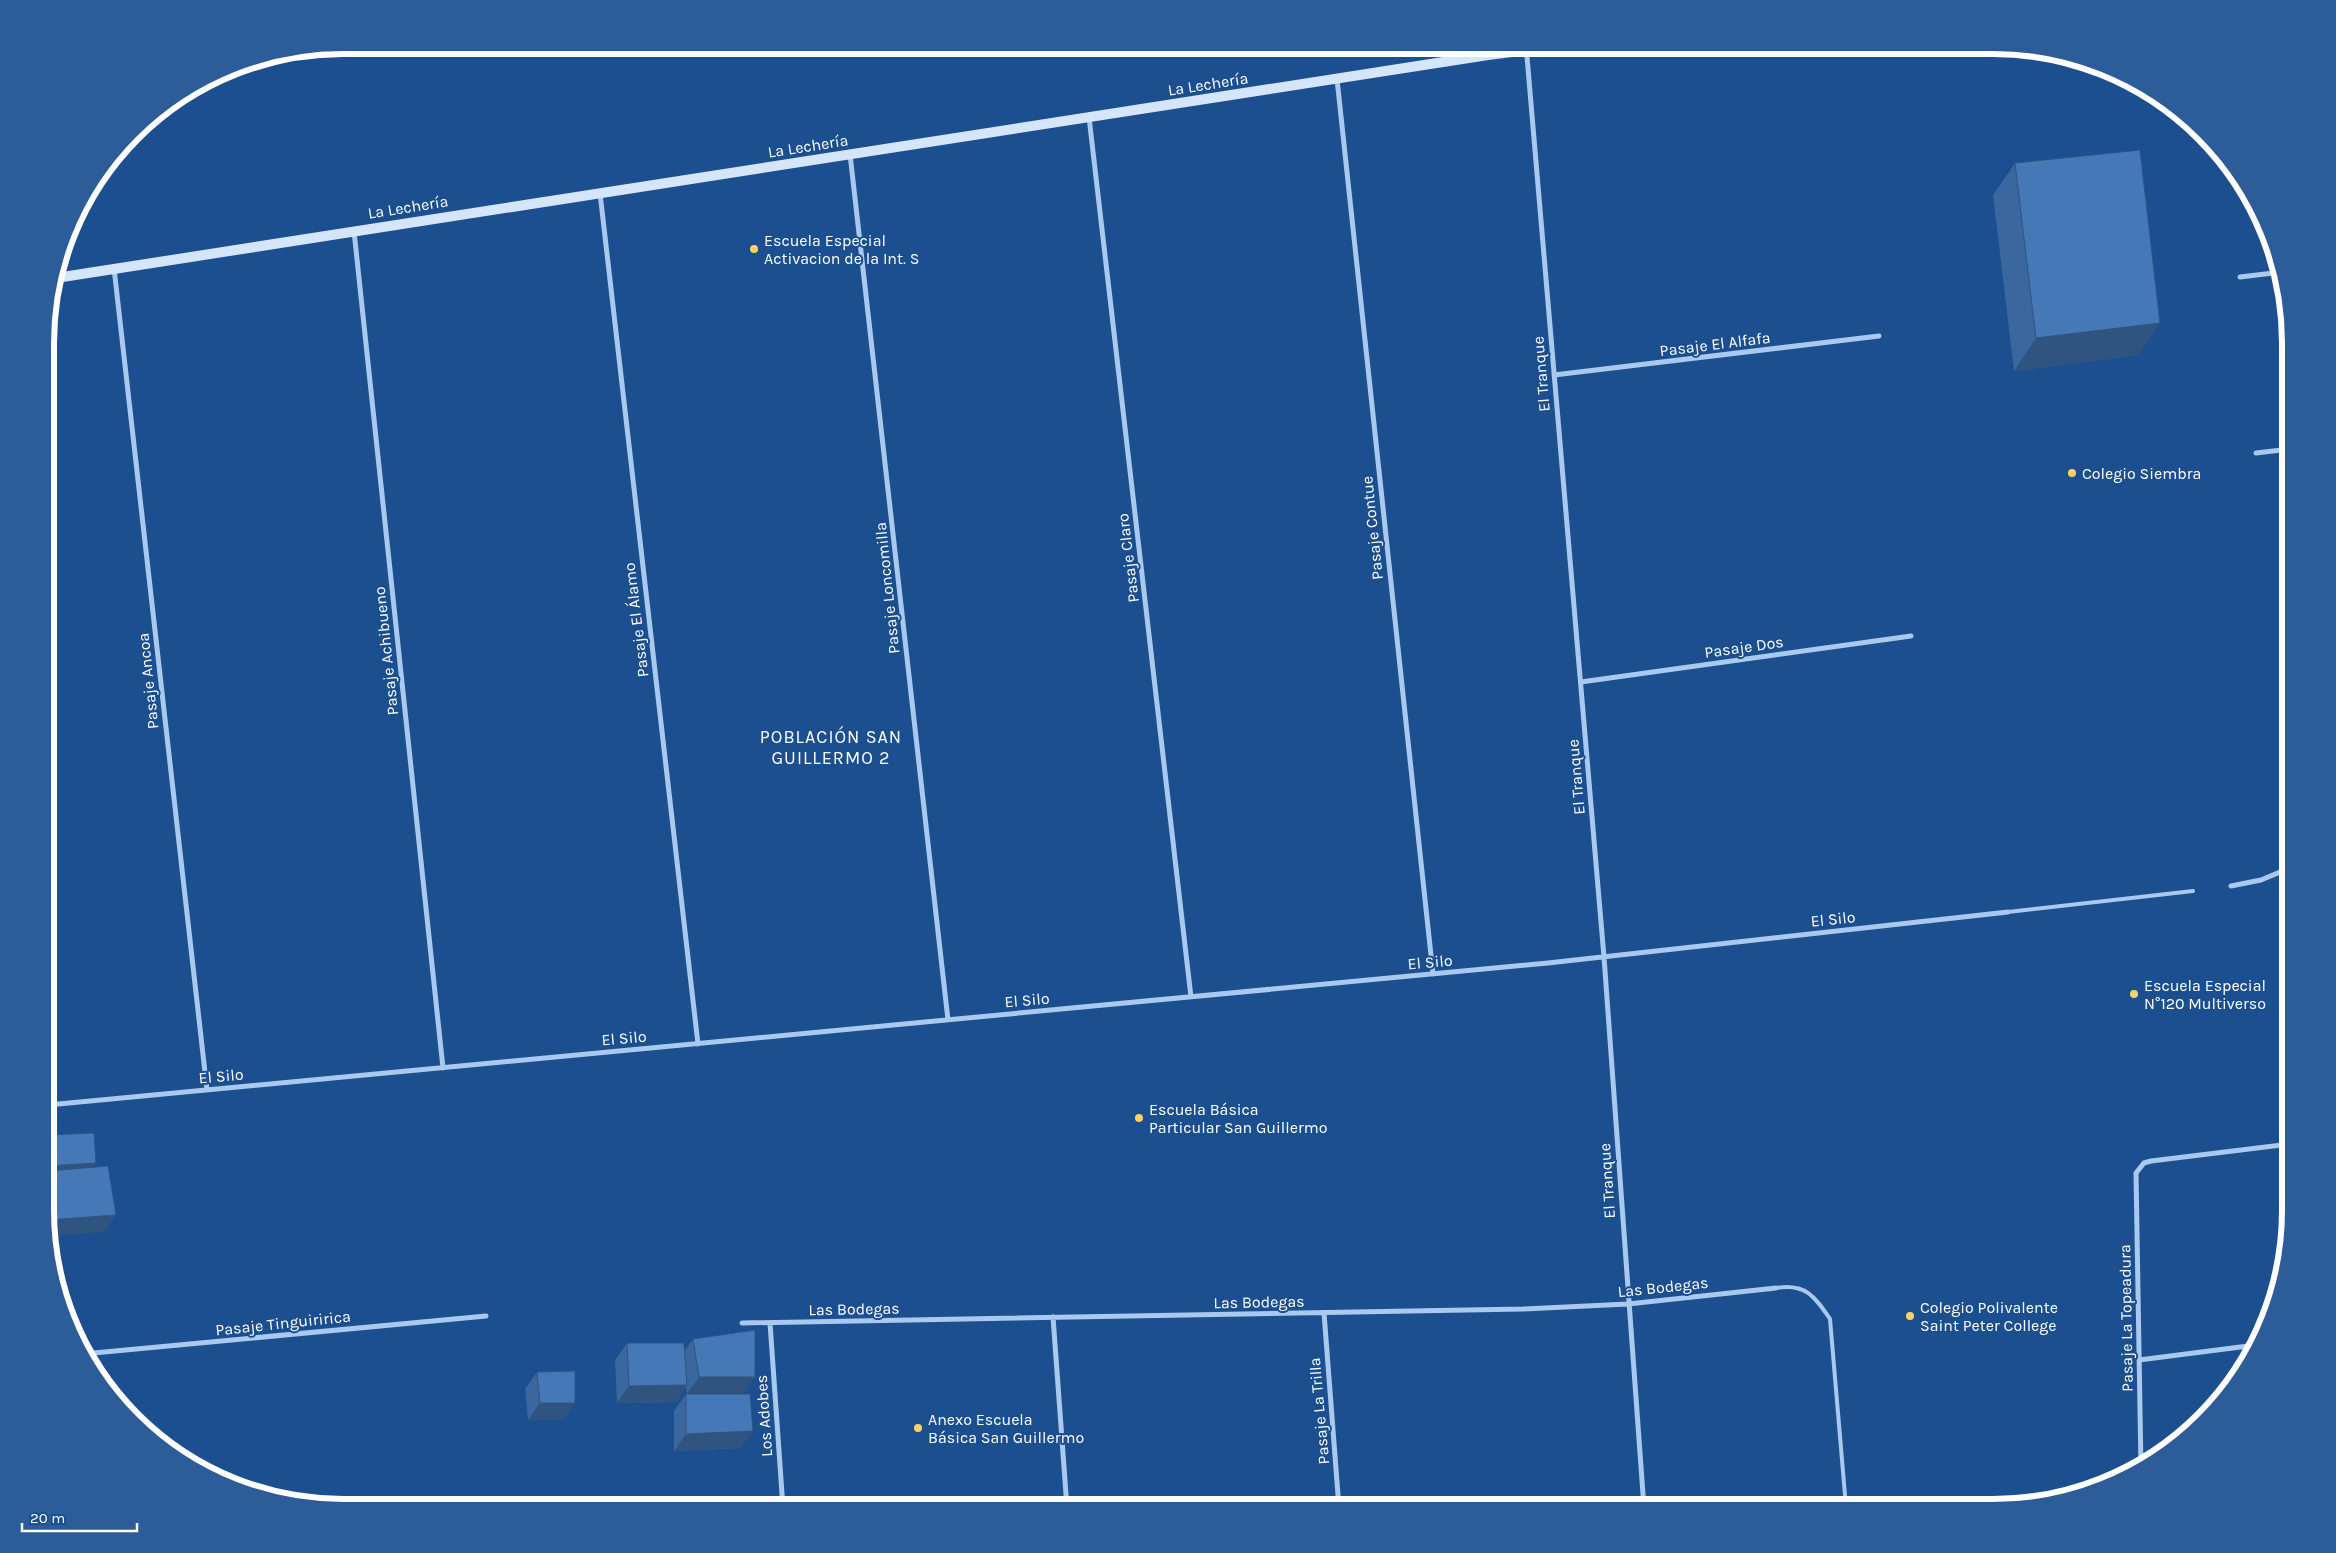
<svg xmlns="http://www.w3.org/2000/svg" width="2336" height="1553" font-family="Karla,sans-serif">
<style>
.green{fill:#2e69ad}
.lines{fill:none;stroke-linecap:round;stroke-linejoin:round}
.lane{stroke:#a9c9ee;stroke-width:4}
.street{stroke:#a9c9ee;stroke-width:5}
.secondary{stroke:#d6e6fa;stroke-width:10}
.wall{fill:#3a679d}
.shaded-wall{fill:#305480}
.building{fill:#4478b7;stroke:#305480}
.poi-dot{fill:#ffd166;stroke:#1b4f8f;stroke-width:2}
.labels{text-anchor:middle;dominant-baseline:central;stroke-width:4;stroke-linejoin:round;paint-order:stroke}
.street-label{font-size:16px;fill:#fff;stroke:#1b4f8f}
.poi-label{font-size:16px;fill:#fff;stroke:#1b4f8f;text-anchor:start}
.neighbourhood-label{font-size:18px;letter-spacing:1px;fill:#fff;stroke:#1b4f8f}
.rim{fill:none;stroke:#fff;stroke-width:6}
</style>
<rect width="100%" height="100%" fill="#1b4f8f"/>
<path class="green" d="M1309 45H1369L1310 53Z"/>
<g class="lines">
<path class="lane" d="M2008 912 2193 891
M1776 1288C1806 1283 1815 1297 1830 1319L1846 1507"/>
<path class="street" d="M1526 45 1604 957 1644 1508
M1337 79 1433 974
M2165 100V103
M1089 117 1191 997
M850 154 948 1020
M600 193 698 1044
M354 231 443 1068
M114 268 207 1090
M2240 277 2282 272
M1554 375 1879 336
M2256 453 2290 449
M1581 682 1911 636
M2231 886 2261 880 2290 868
M48 1105 1548 963 2008 912
M1324 1313 1339 1508
M1053 1317 1067 1508
M742 1323 1523 1309 1628 1304 1776 1288
M770 1323 783 1508
M83 1354 486 1316
M2139 1360 2256 1345
M2141 1469 2136 1173 2144 1163 2151 1161 2290 1144"/>
<path class="secondary" d="M56 278 1488 55 1566 45"/>
</g>
<path class="wall" d="M2015 163 2160 323 2138 355 2014 371 1993 195Z
M755 1330 687 1394 686 1387 676 1402 617 1403 615 1360 627 1343 685 1350 693 1339Z
M537 1372 575 1403 563 1420H528L525 1389Z
M686 1394 741 1448 674 1451V1411Z"/>
<path class="shaded-wall" d="M2160 323 2138 355 2014 371 2036 338Z
M96 1163 84 1180 48 1183V1166Z
M116 1215 104 1232 48 1236V1220Z
M699 1377H755L743 1394H687Z
M687 1385 676 1402 617 1403 629 1386Z
M540 1403H575L563 1420H528Z
M753 1431 741 1448 674 1451 686 1434Z"/>
<path class="building" d="M2140 150 2160 323 2036 338 2015 163Z
M94 1133 96 1163 48 1166V1135Z
M108 1166 116 1215 48 1220V1171Z
M755 1330V1377H699L693 1339Z
M627 1343H684L687 1385 629 1386Z
M575 1371V1403H540L537 1372Z
M686 1394H750L753 1431 686 1434Z"/>
<g class="poi-dot">
<circle cx="754" cy="249" r="5"/>
<circle cx="2072" cy="473" r="5"/>
<circle cx="2134" cy="994" r="5"/>
<circle cx="1139" cy="1118" r="5"/>
<circle cx="1910" cy="1316" r="5"/>
<circle cx="918" cy="1428" r="5"/>
</g>
<g class="labels">
<g class="street-label">
<text transform="translate(1208 84) rotate(-9)">La Lechería</text>
<text transform="translate(808 146) rotate(-9)">La Lechería</text>
<text transform="translate(408 207) rotate(-9)">La Lechería</text>
<text transform="translate(1715 344) rotate(-7)">Pasaje El Alfafa</text>
<text transform="translate(1541 374) rotate(-95)">El Tranque</text>
<text transform="translate(1372 528) rotate(-96)">Pasaje Contue</text>
<text transform="translate(1128 558) rotate(-97)">Pasaje Claro</text>
<text transform="translate(887 588) rotate(-96)">Pasaje Loncomilla</text>
<text transform="translate(636 620) rotate(-97)">Pasaje El Álamo</text>
<text transform="translate(1744 647) rotate(-8)">Pasaje Dos</text>
<text transform="translate(386 651) rotate(-96)">Pasaje Achibueno</text>
<text transform="translate(148 681) rotate(-96)">Pasaje Ancoa</text>
<text transform="translate(1576 777) rotate(-95)">El Tranque</text>
<text transform="translate(1833 919) rotate(-6)">El Silo</text>
<text transform="translate(1430 962) rotate(-5)">El Silo</text>
<text transform="translate(1027 1000) rotate(-5)">El Silo</text>
<text transform="translate(624 1038) rotate(-5)">El Silo</text>
<text transform="translate(221 1076) rotate(-5)">El Silo</text>
<text transform="translate(1607 1181) rotate(-94)">El Tranque</text>
<text transform="translate(1663 1287) rotate(-6)">Las Bodegas</text>
<text transform="translate(1259 1302) rotate(-1)">Las Bodegas</text>
<text transform="translate(854 1309) rotate(-1)">Las Bodegas</text>
<text transform="translate(2126 1318) rotate(-91)">Pasaje La Topeadura</text>
<text transform="translate(283 1323) rotate(-6)">Pasaje Tinguiririca</text>
<text transform="translate(1319 1411) rotate(-95)">Pasaje La Trilla</text>
<text transform="translate(764 1416) rotate(-94)">Los Adobes</text>
</g>
<g class="poi-label">
<text x="764" y="240">Escuela Especial<tspan x="764" dy="18">Activacion de la Int. S</tspan></text>
<text x="2082" y="473">Colegio Siembra</text>
<text x="2144" y="985">Escuela Especial<tspan x="2144" dy="18">N°120 Multiverso</tspan></text>
<text x="1149" y="1109">Escuela Básica<tspan x="1149" dy="18">Particular San Guillermo</tspan></text>
<text x="1920" y="1307">Colegio Polivalente<tspan x="1920" dy="18">Saint Peter College</tspan></text>
<text x="928" y="1419">Anexo Escuela<tspan x="928" dy="18">Básica San Guillermo</tspan></text>
</g>
<g class="neighbourhood-label">
<text x="831" y="737">POBLACIÓN SAN<tspan x="831" dy="21">GUILLERMO 2</tspan></text>
</g>
</g>
<path d="M0 0H2336V1553H0ZM343 54H1993A289 289 0 0 1 2282 343V1210A289 289 0 0 1 1993 1499H343A289 289 0 0 1 54 1210V343A289 289 0 0 1 343 54Z" fill="#2d5d98" fill-rule="evenodd"/>
<path class="rim" d="M343 54H1993A289 289 0 0 1 2282 343V1210A289 289 0 0 1 1993 1499H343A289 289 0 0 1 54 1210V343A289 289 0 0 1 343 54Z"/>
<path d="M22 1523v8h115v-8" fill="none" stroke="#ffffff" stroke-width="2.5"/>
<text x="30" y="1523" font-size="15" fill="#ffffff" stroke="#1b4f8f" stroke-width="4" paint-order="stroke">20 m</text>
</svg>
